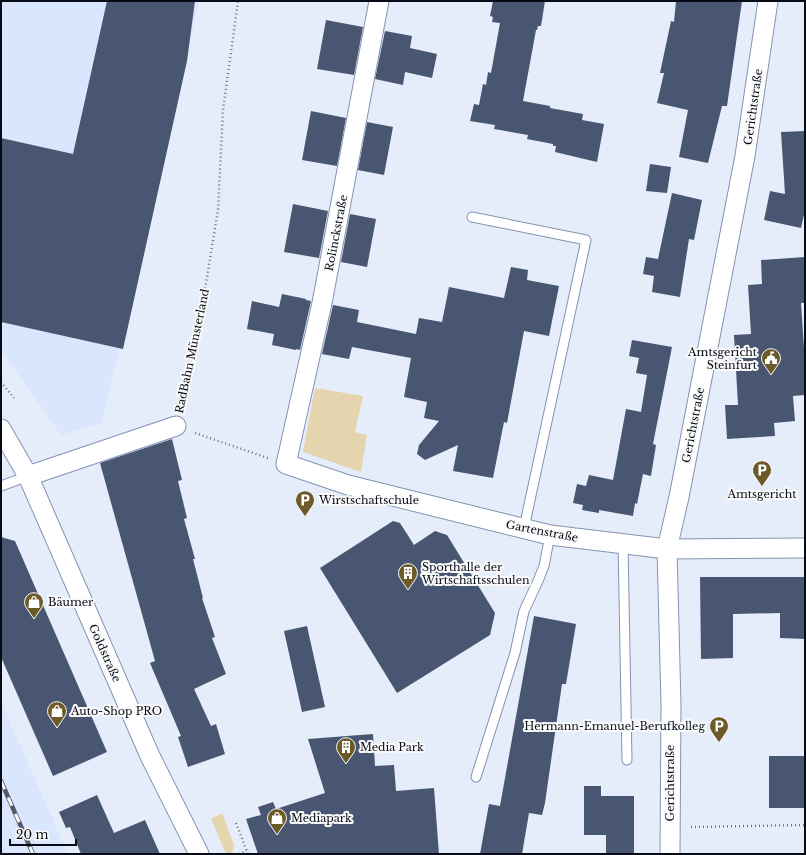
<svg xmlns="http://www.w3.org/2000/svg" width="806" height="855" font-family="'Libre Baskerville',serif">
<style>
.built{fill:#d9e6fd}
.green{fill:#e4d5ae}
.building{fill:#485671}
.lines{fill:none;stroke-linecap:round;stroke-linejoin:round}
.lane-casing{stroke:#8493b1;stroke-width:11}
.street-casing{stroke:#8493b1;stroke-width:21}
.path{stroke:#6f7580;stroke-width:2.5;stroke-dasharray:1 3;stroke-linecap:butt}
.lane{stroke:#fff;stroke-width:9}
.street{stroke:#fff;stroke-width:19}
.rail-casing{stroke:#545a65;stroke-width:4.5}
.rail{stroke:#fafafa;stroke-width:3;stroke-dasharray:9;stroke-linecap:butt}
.labels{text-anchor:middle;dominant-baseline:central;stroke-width:4;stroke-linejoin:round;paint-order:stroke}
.street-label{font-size:11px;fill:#060b15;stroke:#fafafa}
.poi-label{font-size:11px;fill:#060b15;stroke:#fafafa;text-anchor:start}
</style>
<rect width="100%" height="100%" fill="#e6edfa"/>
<path class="built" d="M1 1H199L102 423 61 435 1 350Z
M1 702 68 854H1Z"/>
<path class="green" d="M315 388 363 396 355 432 367 435 361 472 303 452Z
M222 813 234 845 232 854H226L211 819Z"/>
<path class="building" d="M107 1H195L187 61 123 349 1 322V138L73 154Z
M493 1H545L541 26H538L537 30H536L523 101 550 106V108L583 114 582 120 604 124 597 162 555 152 556 146H553V144L527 139 528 135 494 129 495 125 470 121 474 104 479 105 483 84 486 85 488 72 491 73 500 23 492 22 493 17 490 16Z
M676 1H742L727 106H722L708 163 679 157 688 110 657 103 664 73H660L671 21 674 22Z
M326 20 363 27 354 75 317 69Z
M385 31 412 36 410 48 437 54 432 78 405 72 403 85 375 79Z
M311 111 346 118 337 166 302 160Z
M367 122 393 127 384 175 358 170Z
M805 131V210L801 228 764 220 770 191 785 194 781 132Z
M650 164 671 167 667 193 646 191Z
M672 193 702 200 694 240 689 239 680 297 652 292 654 276 643 274 646 257 658 259Z
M293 204 328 211 319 258 284 252Z
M350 214 376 219 367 267 341 262Z
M805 257V303H801L805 363V395L793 396 795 421 774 423 775 436 727 439 725 405H738L734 335 751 334 748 285 762 284 761 260Z
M511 267 528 270 527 280 559 286 549 336 524 331 507 423 504 422 493 478 453 471 458 445 425 460 417 454 419 445 439 421 424 418 427 402 404 397 411 358 352 347 349 359 322 354 333 305 359 310 357 322 416 334 419 318 442 322 449 287 504 298Z
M282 294 306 299V300L311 301 300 350 296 349V350L272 345 274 334 247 329 252 301 279 307Z
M632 340 672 347 653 444 656 445 651 476 643 474 637 504 635 503 633 516 599 510V513L582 510 583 505 573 503 577 484 586 486 589 475 613 480 626 409 641 412 647 375 636 373 639 358 629 356Z
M172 439 182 480 178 481 187 518 184 519 195 559H193L203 598H202L215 637 212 638 226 674 194 689 211 726 216 724 225 754 188 767 178 737 181 736 150 663 155 661 100 463Z
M393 521 400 523 414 545 435 531 447 535 495 613 490 635 397 693 320 568Z
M1 537 15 541 107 752 53 776 1 657Z
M700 577H805V639L780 638V613L733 614V658L701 659Z
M534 616 576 624 566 684H562L545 803 542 815 529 813 522 854H480L489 804 500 806Z
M307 626 325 707 302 712 284 631Z
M373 734 375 766 394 765 396 791 434 788 439 854H258L246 819 261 815 258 807 273 802 276 809 325 793 308 739Z
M769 756H805V808H769Z
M584 786H601V796H634V854H606V835H584Z
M97 795 114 833 145 820 160 854H81L70 827 66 828 59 812Z"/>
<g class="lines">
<g class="lane-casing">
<path id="lane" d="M472 217 586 240 524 528
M1 486 28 476
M623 543 627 760
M476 777 515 653 524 611 538 581 544 566 550 535"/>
</g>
<g class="street-casing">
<path id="street" d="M379 1 322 303 286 464 348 485 550 535 667 549 805 548
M1 429 28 476 150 756 199 854
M28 476 176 426
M670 854 671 705 667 549 679 497 745 156 768 1"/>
</g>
<path class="path" d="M1 382 14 398
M181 406 205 289 218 210 223 110 238 1
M195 433 268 458
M236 823 248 854
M691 827 805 825
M239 854 247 851"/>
<use href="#lane" class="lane"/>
<use href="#street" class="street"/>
<g class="rail-casing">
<path id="rail" d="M1 781 33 854"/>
</g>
<use href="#rail" class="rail"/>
</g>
<defs>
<g id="civic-pin" transform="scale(1)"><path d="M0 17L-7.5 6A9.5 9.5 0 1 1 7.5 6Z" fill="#6c5a28" stroke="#fafafa"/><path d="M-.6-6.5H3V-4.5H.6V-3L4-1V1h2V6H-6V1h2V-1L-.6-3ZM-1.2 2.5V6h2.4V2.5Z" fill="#fff"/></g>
<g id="parking-pin" transform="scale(1)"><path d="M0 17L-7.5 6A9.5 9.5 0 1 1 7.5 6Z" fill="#6c5a28" stroke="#fafafa"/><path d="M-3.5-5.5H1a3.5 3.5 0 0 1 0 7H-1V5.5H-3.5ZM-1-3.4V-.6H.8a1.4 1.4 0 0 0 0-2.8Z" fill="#fff"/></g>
<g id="building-pin" transform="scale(1)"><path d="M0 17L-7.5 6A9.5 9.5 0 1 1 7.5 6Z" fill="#6c5a28" stroke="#fafafa"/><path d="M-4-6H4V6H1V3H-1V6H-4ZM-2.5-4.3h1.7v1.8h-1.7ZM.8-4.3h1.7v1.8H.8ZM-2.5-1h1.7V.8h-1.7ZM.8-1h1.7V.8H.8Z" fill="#fff"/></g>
<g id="shop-pin" transform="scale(1)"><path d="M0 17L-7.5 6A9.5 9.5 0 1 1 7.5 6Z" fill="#6c5a28" stroke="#fafafa"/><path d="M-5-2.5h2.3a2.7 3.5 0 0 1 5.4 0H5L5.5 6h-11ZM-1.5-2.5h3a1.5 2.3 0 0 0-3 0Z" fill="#fff"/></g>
</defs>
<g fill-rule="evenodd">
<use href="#civic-pin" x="771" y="358"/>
<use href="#parking-pin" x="762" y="470"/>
<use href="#parking-pin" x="305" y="500"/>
<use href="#building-pin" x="408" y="573"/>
<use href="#shop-pin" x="34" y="602"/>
<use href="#shop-pin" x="57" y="711"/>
<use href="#parking-pin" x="719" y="726"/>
<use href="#building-pin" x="346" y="747"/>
<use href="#shop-pin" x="277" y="818"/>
</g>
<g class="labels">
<g class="street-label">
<text transform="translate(753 107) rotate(-82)">Gerichtstraße</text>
<text transform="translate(336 233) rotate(-79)">Rolinckstraße</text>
<text transform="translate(192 351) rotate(-78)">RadBahn Münsterland</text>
<text transform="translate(693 425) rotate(-79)">Gerichtstraße</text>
<text transform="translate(542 531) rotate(11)">Gartenstraße</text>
<text transform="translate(105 653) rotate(66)">Goldstraße</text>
<text transform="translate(670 783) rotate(-90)">Gerichtstraße</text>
</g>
<g class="poi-label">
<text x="757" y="352" text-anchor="end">Amtsgericht<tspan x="757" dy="13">Steinfurt</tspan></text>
<text x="762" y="494" text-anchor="middle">Amtsgericht</text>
<text x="319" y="500">Wirstschaftschule</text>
<text x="422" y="567">Sporthalle der<tspan x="422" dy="13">Wirtschaftsschulen</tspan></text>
<text x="48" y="602">Bäumer</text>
<text x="71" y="711">Auto-Shop PRO</text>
<text x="705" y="726" text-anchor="end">Hermann-Emanuel-Berufkolleg</text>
<text x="360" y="747">Media Park</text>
<text x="291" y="818">Mediapark</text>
</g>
</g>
<rect width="806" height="855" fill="none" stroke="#060b15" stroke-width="4"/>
<path d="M10 839v6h66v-6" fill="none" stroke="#060b15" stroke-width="2"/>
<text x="16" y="839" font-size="12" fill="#060b15" stroke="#fafafa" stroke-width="3" paint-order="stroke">20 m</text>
</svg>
